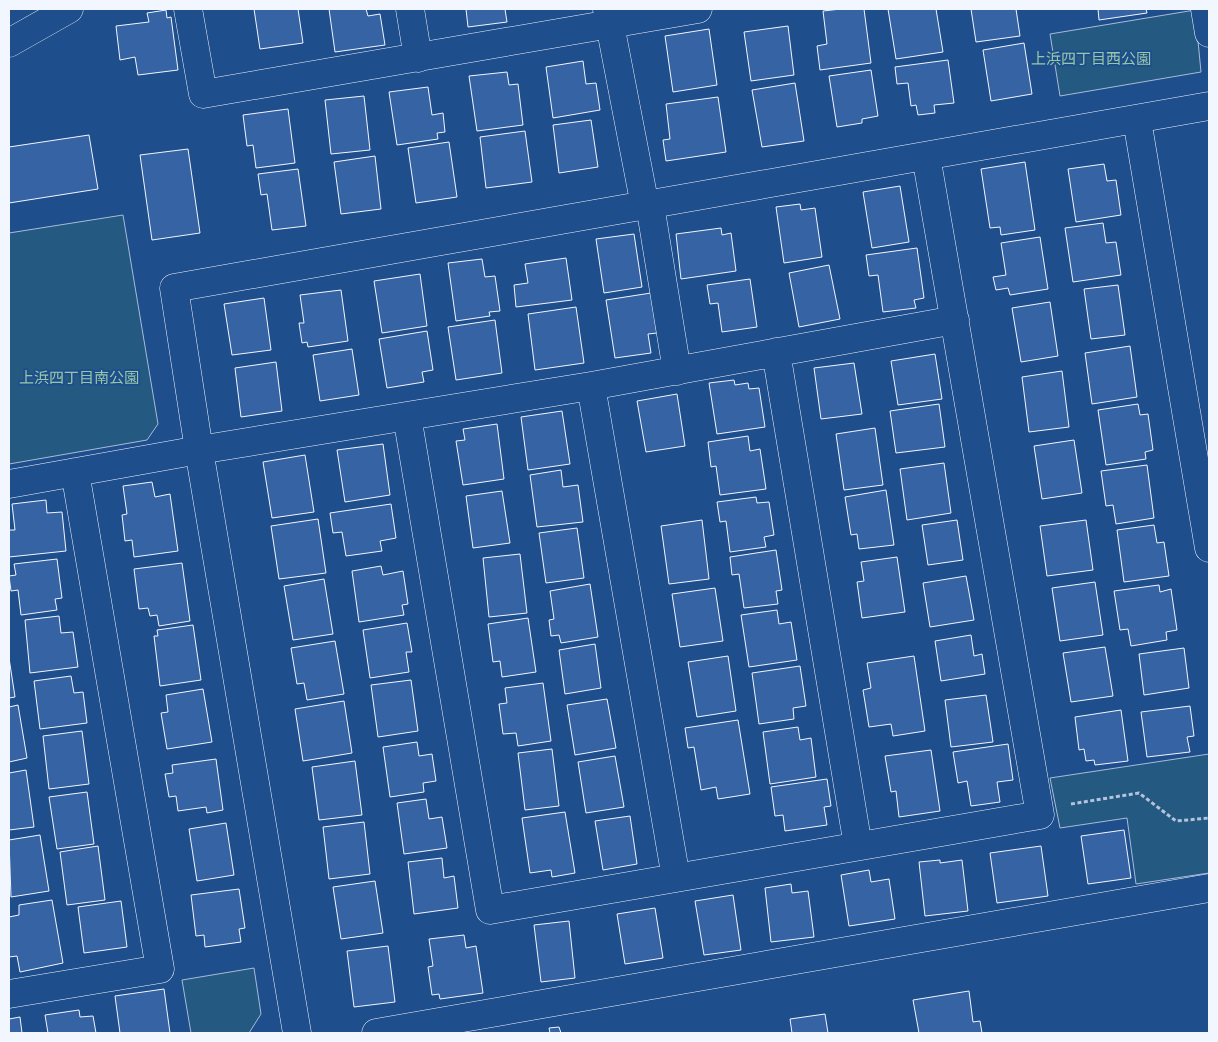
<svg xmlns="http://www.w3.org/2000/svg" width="1218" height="1042" font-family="'Nunito Sans','Noto Sans JP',sans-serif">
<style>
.green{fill:#245a82;stroke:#a8bbd7}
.building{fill:#3563a3;stroke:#f2f6ff}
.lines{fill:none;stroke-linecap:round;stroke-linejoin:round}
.minor-casing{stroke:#f2f6ff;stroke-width:29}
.path{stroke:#b3c4dc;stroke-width:3;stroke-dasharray:4 2.5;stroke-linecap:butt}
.minor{stroke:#1f4e8c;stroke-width:28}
.labels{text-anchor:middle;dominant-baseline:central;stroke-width:4;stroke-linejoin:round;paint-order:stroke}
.park-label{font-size:15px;fill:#97c8a6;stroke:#1f4e8c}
</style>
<rect width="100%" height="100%" fill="#1f4e8c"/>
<path class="green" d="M1195 10 1201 72 1060 96 1050 34Z
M123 215 158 424 147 440 9 464V233Z
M1209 754V873L1136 884 1127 818 1060 828 1050 778Z
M254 968 261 1014 249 1033H191L182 980Z"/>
<path class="building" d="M254 9H298L303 43 260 49Z
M329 9H366L368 16 380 14 385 45 335 52Z
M466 9H505L507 22 468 27Z
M841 9H864L871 63 820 70 817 46 827 44 823 11Z
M888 9H936L943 52 896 59Z
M971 9H1016L1020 36 976 42Z
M1098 9H1146L1147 13 1099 20Z
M166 10 167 18 171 17 178 70 138 75 135 57 120 60 116 26 149 22 147 13Z
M788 26 794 75 751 81 744 32Z
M709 29 717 85 673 92 665 36Z
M1024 43 1032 94 991 101 983 50Z
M948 60 954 103 934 105 935 113 918 115 916 105 911 106 908 83 897 84 895 67Z
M583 61 586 84 596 83 600 110 553 118 546 67Z
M871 70 878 116 862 119V123L837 127 829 76Z
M507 72 509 85 518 84 523 125 477 131 469 76Z
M795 83 804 141 762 147 752 90Z
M428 87 432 115 443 113 445 132 437 133 438 139 397 145 389 92Z
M364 96 370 150 331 154 325 100Z
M718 97 726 152 666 161 663 140 670 139 666 104Z
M288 109 295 163 256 168 253 145 247 146 243 115Z
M591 120 598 167 559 173 553 125Z
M525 131 532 182 486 188 480 137Z
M89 135 98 189 9 203V147Z
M449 142 457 197 416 203 408 148Z
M188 149 200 233 152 240 140 155Z
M375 156 381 209 341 214 334 162Z
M1025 162 1035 230 1001 235 1000 227 990 228 981 169Z
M1104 164 1107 181 1116 180 1121 215 1076 222 1068 169Z
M298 169 306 226 272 230 267 194 261 195 258 174Z
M900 186 909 242 872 248 863 192Z
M800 204 801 210 815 208 822 257 784 263 776 207Z
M1103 223 1106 243 1116 242 1121 275 1073 282 1065 228Z
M721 228 722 235 731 233 736 271 681 279 676 234Z
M634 234 642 287 604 293 596 239Z
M1040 237 1048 289 1010 295 1008 288 996 290 993 277 1006 275 1001 243Z
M917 248 924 298 914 300 916 308 883 312 878 275 869 276 866 255Z
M566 258 572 300 516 307 514 285 528 283 525 264Z
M482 259 485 277 495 276 500 311 489 312 490 316 456 321 448 263Z
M829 265 840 319 799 327 789 273Z
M420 274 427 326 382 333 374 281Z
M750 279 757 327 722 332 718 303 710 304 707 285Z
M1118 285 1125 335 1091 339 1084 289Z
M341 290 348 341 308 347 307 342 302 343 299 323H304L300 295Z
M651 293 657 333 648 334 651 353 615 358 606 300Z
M264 298 271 350 232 355 224 304Z
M1050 302 1058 356 1021 362 1012 308Z
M576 307 584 363 535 370 528 314Z
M495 320 502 373 456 380 448 327Z
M427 331 433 370 422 372 424 382 387 388 379 339Z
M1130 346 1137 397 1092 404 1085 353Z
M352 349 359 395 320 401 313 355Z
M935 354 942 399 898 405 891 361Z
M276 362 282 411 241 417 235 368Z
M854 363 862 414 821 419 814 368Z
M1062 371 1069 427 1029 432 1022 377Z
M734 380 735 385 748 383 749 389 759 388 765 427 717 434 709 383Z
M677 394 685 446 646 452 637 401Z
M939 404 945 447 896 453 890 411Z
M1138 404 1140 415 1148 414 1153 450 1145 452 1146 459 1106 465 1098 410Z
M562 411 570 464 528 470 521 417Z
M497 424 504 479 463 485 456 441 465 440 463 429Z
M875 428 883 485 844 490 836 434Z
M748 436 750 451 760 449 766 489 720 495 716 466 711 467 708 442Z
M1074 440 1082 493 1042 499 1034 446Z
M383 444 390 495 345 502 337 450Z
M305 455 314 512 272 518 263 462Z
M944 463 951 513 907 520 900 469Z
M1147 465 1154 518 1116 524 1113 505 1106 506 1101 471Z
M561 470 563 487 578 485 583 522 537 527 530 475Z
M152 482 155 497 170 494 178 551 134 557 132 540 125 541 122 515 127 514 123 486Z
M886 490 894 545 859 549 857 534 851 535 845 497Z
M502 491 510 543 473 548 466 496Z
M756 497 757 503 769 502 774 535 764 537 766 547 730 552 726 521 720 522 717 502Z
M46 500 47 513 62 512 66 551 9 557V530H15L12 504Z
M391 504 396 538 380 541 382 551 346 556 342 532 333 533 330 513Z
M318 519 326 573 279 579 271 526Z
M702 520 709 579 669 584 661 526Z
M957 520 963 560 928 565 922 525Z
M1086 520 1093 570 1047 576 1040 526Z
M1154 525 1157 543 1164 542 1169 576 1124 582 1117 530Z
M577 528 584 578 546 583 539 533Z
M776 550 782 590 776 591 778 604 744 608 739 574 732 575 730 557Z
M520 554 527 613 489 617 483 558Z
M897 557 905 612 862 618 857 582 864 581 861 562Z
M57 559 62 598 55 599 57 610 21 615 18 590 11 591 9 576 16 575 14 564Z
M182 563 190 621 159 626 157 615 150 616 148 608 139 609 134 569Z
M381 566 383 575 403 571 408 604 402 605 404 615 359 622 352 571Z
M966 576 974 620 930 627 923 583Z
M324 579 333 634 293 640 284 586Z
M1095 582 1103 635 1060 641 1052 588Z
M590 584 598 637 561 643 559 635 551 636 549 620 554 619 550 591Z
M1159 585 1160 592 1171 589 1177 630 1166 632 1167 640 1131 646 1128 629 1120 630 1114 591Z
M715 588 723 641 680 647 672 594Z
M777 610 779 624 791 622 797 660 749 667 741 615Z
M59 616 61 633 73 632 78 667 30 673 25 620Z
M528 618 536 672 502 677 500 661 493 662 488 624Z
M407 623 412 652H406L409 672 370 678 363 630Z
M193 625 201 680 160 686 154 636H158L157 630Z
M971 635 974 656 982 654 985 674 941 681 935 641Z
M335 641 344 694 307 700 304 683 297 684 291 648Z
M595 644 601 688 565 694 559 650Z
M1105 647 1113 696 1071 702 1063 653Z
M1184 648 1189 688 1144 695 1139 654Z
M728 656 736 711 697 717 688 662Z
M914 656 925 731 893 736 891 724 869 727 863 690 871 688 867 663Z
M9 658 15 697 9 698Z
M800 666 806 706 793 708 794 719 759 724 752 673Z
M71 676 74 693 83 692 87 723 40 729 34 681Z
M411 680 418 731 378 737 371 685Z
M543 683 551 741 518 746 516 733 503 734 499 704 507 703 505 688Z
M203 689 212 742 167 749 161 713 168 712 166 695Z
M986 695 993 742 951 747 945 700Z
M607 699 616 748 575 755 567 705Z
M344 701 352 753 303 761 295 709Z
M18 705 27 758 9 762V707Z
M1190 706 1194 736 1187 737 1190 752 1147 757 1141 712Z
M1121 710 1128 761 1095 765 1094 760 1086 761 1084 749 1079 750 1075 717Z
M738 720 750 794 718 799 716 787 701 790 694 747 688 748 685 728Z
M798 727 800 740 811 738 816 777 770 784 763 732Z
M82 731 89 784 49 789 43 736Z
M417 742 419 756 432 754 436 781 423 783 424 792 390 797 383 747Z
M1008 744 1013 780 997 782 1000 802 971 806 967 781 958 783 953 752Z
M552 749 559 806 525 810 518 753Z
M931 750 940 811 899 817 896 791 891 792 885 756Z
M615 756 624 807 586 813 578 762Z
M216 759 223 810 207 813 206 807 178 811 176 796 169 797 165 774 173 773 172 765Z
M355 761 362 815 319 820 312 767Z
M26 770 34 827 9 830V773Z
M827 779 831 806 824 807 827 825 785 831 783 815 775 816 771 787Z
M87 792 94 844 57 849 49 797Z
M426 799 429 819 442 817 447 848 404 854 397 803Z
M565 812 575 873 552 877 551 870 530 873 522 818Z
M630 816 637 864 603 870 595 821Z
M364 822 370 874 329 879 323 827Z
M226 823 234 875 197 881 189 829Z
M1124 830 1131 878 1088 884 1081 836Z
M40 835 49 891 11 897 9 840Z
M98 846 105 900 67 905 60 852Z
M1041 846 1048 896 997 903 990 853Z
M442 858 444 878 454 876 458 908 414 914 408 862Z
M940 860V863L962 860 968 911 925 916 919 862Z
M869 870 871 882 889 879 895 919 849 926 841 875Z
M375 881 383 933 341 939 333 887Z
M791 884 792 893 808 891 814 937 771 942 765 888Z
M239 889 245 928 239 929 241 942 205 947 204 935 196 936 191 895Z
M733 895 741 950 704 955 695 901Z
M52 900 63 963 20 972 17 956 9 957V917L19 915V905Z
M121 901 127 947 84 953 78 907Z
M655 908 663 958 625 964 617 914Z
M569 921 575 978 541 982 534 925Z
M464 935 466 948 476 946 483 993 440 999 439 994 432 995 428 967 433 966 429 939Z
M388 946 395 1002 354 1007 347 951Z
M164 989 170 1033H120L115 996Z
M969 991 973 1022 980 1021 982 1033H919L913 1000Z
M79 1010 80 1017 93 1016 96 1033H48L45 1015Z
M825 1014 828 1033H792L790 1019Z
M20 1017 22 1033H9V1019Z
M559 1027 561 1033H550L549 1028Z"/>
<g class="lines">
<g class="minor-casing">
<path id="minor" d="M188 9 203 94 698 9
M410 9 418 58
M607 9 645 206
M1205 9 1209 33
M9 43 69 9
M1137 120 1209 548
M650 205 677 371
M776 352 858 846
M591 386 676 878
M407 416 490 910 1040 815 926 156
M9 484 199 450 591 386 955 320
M9 994 160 969 75 472
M297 1033 199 450 174 288 1209 106
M376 1033 1209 888"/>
</g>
<path class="path" d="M1071 804 1139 793 1176 821 1209 818"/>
<use href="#minor" class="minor"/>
</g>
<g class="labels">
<g class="park-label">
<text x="1091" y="59">上浜四丁目西公園</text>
<text x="79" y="378">上浜四丁目南公園</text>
</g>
</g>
<rect width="1218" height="1042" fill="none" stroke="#f2f6ff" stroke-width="20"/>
</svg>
